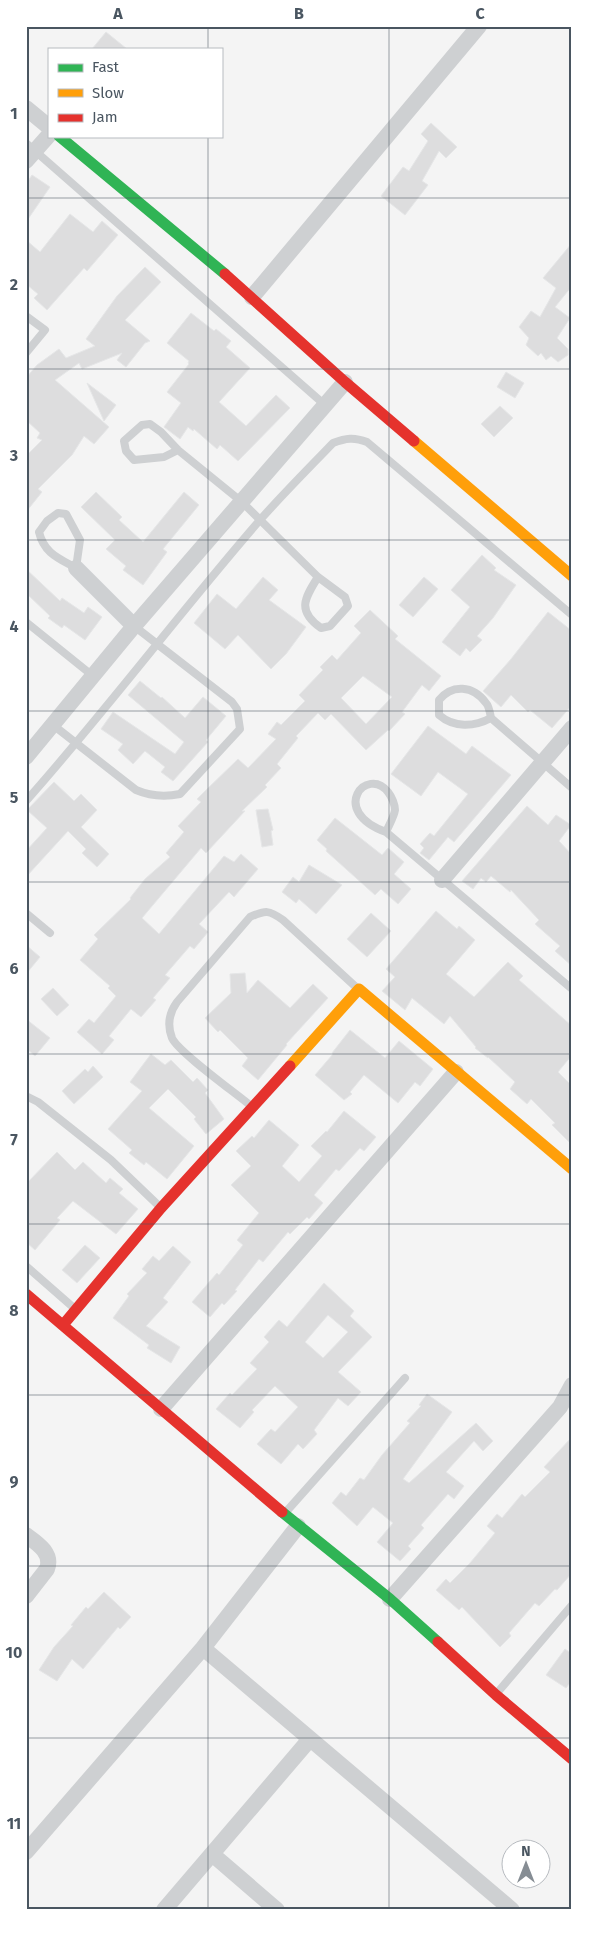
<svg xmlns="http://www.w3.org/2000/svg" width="598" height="1936" font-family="'Fira Sans',sans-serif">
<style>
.building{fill:#ddddde;stroke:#e5e6e7;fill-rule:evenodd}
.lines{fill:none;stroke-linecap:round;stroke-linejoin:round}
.lane{stroke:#ced0d2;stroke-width:8}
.street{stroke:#ced0d2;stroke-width:16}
.fast{stroke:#30b455;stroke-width:11}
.slow{stroke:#ff9f0a;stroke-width:11}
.jam{stroke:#e5322d;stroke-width:11}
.grid{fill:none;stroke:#4a5661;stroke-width:1;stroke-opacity:0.55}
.neatline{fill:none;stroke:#4a5661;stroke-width:2}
.grid-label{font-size:16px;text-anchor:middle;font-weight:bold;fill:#4a5661}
</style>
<rect width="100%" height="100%" fill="#f4f4f4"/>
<path class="building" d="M106 32 127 49H92Z
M431 123 457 147 446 158 439 151 422 181 428 185 405 215 381 196 403 167 409 171 428 141 421 134Z
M32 175 50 187 26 222V184Z
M70 214 93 232 102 221 118 235 87 271 84 268 47 310 34 298 38 294 26 284V240L40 252Z
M572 243V286L555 307 570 318 557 338 568 349V355L558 362 551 356 546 360 541 353 538 356 526 345 529 338 519 327 531 311 540 317 556 288 543 278Z
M145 267 161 282 125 320 150 341 145 343 126 367 117 360 122 353 82 369 79 363 55 380 109 427 94 444 84 436 72 455 38 489 42 492 26 512V456L42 440 37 438 40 433 26 420V378L37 365 59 349 66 358 95 346 86 339 117 296Z
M191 313 214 331 216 329 231 341 226 347 250 368 219 402 246 426 276 395 290 408 238 461 220 445 217 449 194 429 193 431 188 427 180 439 164 427 181 403 167 392 189 364 188 363 189 361 167 343Z
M506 372 524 383 515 398 497 387Z
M87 383 116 405 104 421Z
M500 406 513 418 494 437 481 424Z
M96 492 122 517 119 520 143 542 184 492 199 505 163 549 167 552 143 585 123 570 126 566 106 549 115 540 81 507Z
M482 555 496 568 494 570 516 585 493 618 477 636 482 640 470 652 466 648 460 656 442 642 470 607 451 590Z
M26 569 60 601 62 598 84 613 88 607 102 617 85 640 64 625 62 628 48 618 50 616 26 593Z
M263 577 278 590 269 600 306 627 286 654 271 669 238 635 225 649 194 623 217 594 236 609Z
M424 577 438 589 413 617 399 605Z
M370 610 398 636 395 639 441 676 429 691 422 685 402 712 405 714 389 731 388 730 366 750 331 714 325 720 318 713 296 736 298 738 277 764 281 768 265 785 267 787 242 811H245L206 853 201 848 142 918 159 934 224 856 234 862 241 854 258 869 234 897 229 892 199 924 208 932 194 949 190 946 165 975 170 978 153 998 156 1000 141 1017 131 1009 109 1036 114 1040 102 1054 77 1032 89 1019 94 1023 116 996 108 988 110 986 80 960 98 939 94 935 131 899 130 898 145 879 170 857 166 853 184 832 178 826 201 802 197 799 204 792 238 759 248 768 276 739 268 734 277 722 281 725 305 701 299 695 323 670 320 667 332 655 337 660 361 633 354 626ZM363 676 392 697 366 724 341 698Z
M548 612 572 631V705L552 728 530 710 528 712 511 695 501 707 483 691 511 659Z
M140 681 161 698 162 697 185 718 203 697 226 716 206 740 208 742 173 781 161 772 165 767 145 751 133 764 118 750 123 744 101 729 113 712 175 754 184 742 128 695Z
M428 726 466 754 472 746 511 775 454 842 448 837 429 860 420 853 424 848 420 844 430 833 434 836 468 794 438 772 421 796 391 774Z
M54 782 74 801 81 794 97 810 81 827 109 854 97 867 82 853 86 849 68 831 26 877V851L47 828 27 810Z
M527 806 548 825 556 815 571 825 559 841 572 855V966L555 951 560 946 535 924 539 920 511 890 510 892 491 876 486 882 481 878 473 889 462 881Z
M268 809 273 830 271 831 273 845 262 847 256 810Z
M335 818 382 855 388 848 404 862 394 874 411 889 398 904 381 889 375 895 326 851 327 849 317 840Z
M309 865 342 885 316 914 299 899 296 903 282 892 293 877 299 882Z
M436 911 457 929 459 926 475 940 446 974 474 997 508 962 523 976 519 980 572 1026V1055L558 1072 572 1086V1145L552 1125 555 1123 531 1099 527 1104 510 1089 515 1082 488 1057V1058L475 1048 476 1047 450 1016 444 1024 412 998 405 1010 382 991 395 977 386 969Z
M371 913 391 931 367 957 347 939Z
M26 945 40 957 26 974Z
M245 973 247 993 258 980 290 1008 313 984 328 998 286 1044 287 1045 258 1080 242 1066 248 1058 220 1030 218 1032 205 1018 231 993 230 974Z
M53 988 69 1005 57 1016 41 999Z
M26 1019 50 1038 35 1056 26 1048Z
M350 1030 385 1058 399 1041 433 1069 420 1086 415 1082 398 1103 364 1075 350 1092 352 1094 344 1100 315 1075 333 1054 332 1053Z
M151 1054 165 1065 171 1060 193 1082 197 1078 208 1090 205 1093 224 1119 206 1134 194 1119 196 1117 168 1089 149 1108 194 1146 167 1179 146 1162 144 1165 129 1153 132 1150 108 1129 142 1091 130 1082Z
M93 1066 103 1077 74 1104 62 1091 85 1069 88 1072Z
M344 1111 376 1137 364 1151 360 1148 339 1171 336 1169 314 1195 323 1203 309 1219 307 1217 290 1234 288 1232 263 1262 259 1259 235 1290 237 1291 224 1305 222 1303 210 1317 192 1302 217 1273 219 1275 243 1245 237 1240 259 1213 231 1185 251 1166 236 1151 252 1136 254 1138 269 1120 299 1145 282 1166 299 1182 322 1156 311 1146 326 1131 327 1132Z
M57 1152 75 1170 83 1162 106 1183 110 1178 123 1189 119 1193 138 1209 116 1234 73 1201 57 1218 60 1220 35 1250 26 1242V1184Z
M85 1245 100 1258 77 1283 62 1270Z
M173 1246 191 1262 163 1298 168 1302 146 1326 180 1347 171 1363 147 1348 149 1345 113 1318 129 1296 127 1294 147 1273 142 1269 153 1256 159 1261Z
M324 1283 354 1311 350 1316 372 1337 338 1372 361 1392 348 1406 338 1398 314 1430 317 1434 303 1449 298 1444 281 1464 257 1444 271 1429 275 1432 298 1407 275 1386 252 1410 254 1412 240 1428 216 1409 230 1393 232 1395 257 1369 250 1363 269 1342 264 1337 279 1320 287 1327ZM328 1315 348 1332 323 1358 305 1342Z
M427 1394 452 1412 403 1479 409 1483 476 1423 493 1441 483 1451 474 1441 446 1472 464 1486 454 1499 448 1494 421 1525 424 1528 408 1546 411 1549 400 1561 377 1542 393 1523 373 1507 357 1526 332 1503 341 1492 346 1496 360 1478 364 1480 382 1455 410 1423 407 1421 421 1406 419 1405Z
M572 1437V1573L557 1590 555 1589 539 1606 535 1603 509 1633 511 1636 500 1647 462 1607 459 1610 436 1590 446 1579 450 1583 470 1563 495 1533 487 1526 497 1514 502 1518 522 1494 525 1497 550 1472 544 1467Z
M104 1592 131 1617 120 1629 118 1627 83 1669 72 1659 57 1681 39 1670 54 1647 73 1626 71 1625 86 1607 88 1609Z
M565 1649 572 1654V1680L566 1688 546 1675Z"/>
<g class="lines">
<path class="lane" d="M26 143 325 405
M26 316 45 330 26 353
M178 450 164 457 134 460 126 451 124 441 142 425 150 424 161 432 178 450 242 502 318 577 345 597 348 606 330 626 321 628C297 611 304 599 318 577
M58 513 66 514 80 540 76 568C58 558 44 553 39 532L47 521Z
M26 622 93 676
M491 718C474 727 454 728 439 715V700C452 684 473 685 486 703 489 706 490 713 491 718L572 788
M53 725 136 790C150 796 165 797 180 794L240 729 237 709 232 702 134 626
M26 801C107 710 180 612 260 520 283 494 308 469 333 443 346 438 354 437 367 442L572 615
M386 832C389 825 394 817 395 810 395 805 392 797 388 792 367 765 328 811 386 832L572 989
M26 913 50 933
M26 1096 38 1102 111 1160 159 1206
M251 1106C237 1094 178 1052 172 1038 167 1025 169 1013 177 1002L250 917C266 910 269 910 283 920L357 988
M26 1266 74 1308
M285 1513 405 1378
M497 1693 572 1605"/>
<path class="street" d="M26 108 49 127
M26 161 49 135
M252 297 479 26
M76 568 134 626
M26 757 134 626 345 382
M442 880 572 728
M161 1409 456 1072
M26 1535C37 1543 53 1553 47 1569L26 1596
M390 1599 560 1407 572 1385
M203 1648 512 1910
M26 1852 203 1648 298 1526
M212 1854 277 1910
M164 1910 310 1739"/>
<path class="fast" d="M59 136 225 274
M282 1512 390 1599 438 1642"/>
<path class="slow" d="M414 441 572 576
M290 1066 359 989 572 1169"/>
<path class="jam" d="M225 274 345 382 414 441
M26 1294 282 1512
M63 1325 161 1208 290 1066
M438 1642 496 1695 572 1759"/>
</g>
<path class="grid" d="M208 26V49M389 26V1910M208 136V1910M26 198H572M26 369H572M26 540H572M26 711H572M26 882H572M26 1054H572M26 1224H572M26 1395H572M26 1566H572M26 1738H572"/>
<rect width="598" height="1936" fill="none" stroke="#ffffff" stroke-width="55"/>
<rect x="48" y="48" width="175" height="90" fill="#ffffff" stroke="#b7bbc0"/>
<rect x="58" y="64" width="25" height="8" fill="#30b455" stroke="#b7bbc0"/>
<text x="92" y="72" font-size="15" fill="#4a5661">Fast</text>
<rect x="58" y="89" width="25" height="8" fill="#ff9f0a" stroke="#b7bbc0"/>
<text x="92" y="98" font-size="15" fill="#4a5661">Slow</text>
<rect x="58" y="114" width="25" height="8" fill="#e5322d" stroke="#b7bbc0"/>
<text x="92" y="122" font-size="15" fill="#4a5661">Jam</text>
<g transform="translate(526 1864)"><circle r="24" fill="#ffffff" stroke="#b7bbc0"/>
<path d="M0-4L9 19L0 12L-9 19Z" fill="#868d94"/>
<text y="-8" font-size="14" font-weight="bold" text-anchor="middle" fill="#4a5661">N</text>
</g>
<rect x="28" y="28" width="542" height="1880" class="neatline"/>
<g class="grid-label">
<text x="118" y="19">A</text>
<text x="299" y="19">B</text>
<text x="480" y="19">C</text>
<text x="14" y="119">1</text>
<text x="14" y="290">2</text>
<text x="14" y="461">3</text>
<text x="14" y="632">4</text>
<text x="14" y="803">5</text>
<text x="14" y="974">6</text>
<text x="14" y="1145">7</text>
<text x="14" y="1316">8</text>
<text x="14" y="1487">9</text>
<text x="14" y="1658">10</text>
<text x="14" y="1829">11</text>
</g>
</svg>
